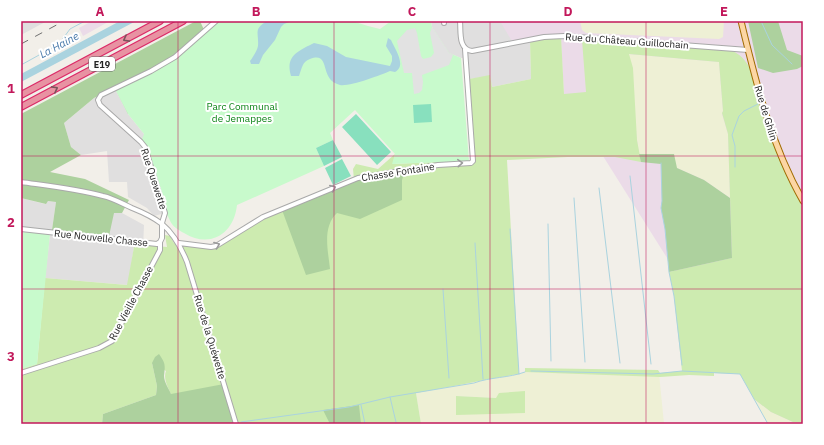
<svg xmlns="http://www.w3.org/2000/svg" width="824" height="445" font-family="'IBM Plex Sans',sans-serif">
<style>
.residential{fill:#e0dfdf}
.industrial{fill:#ebdbe8}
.farmland{fill:#eef0d5;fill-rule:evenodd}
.grass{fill:#cdebb0}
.forest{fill:#add19e}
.park{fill:#c8facc}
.pitch{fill:#88e0be}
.parking{fill:#e2e2e2}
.water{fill:#aad3df}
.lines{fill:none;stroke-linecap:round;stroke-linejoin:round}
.stream{stroke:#aad3df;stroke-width:1}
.minor-casing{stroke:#a9a9a9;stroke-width:6}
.major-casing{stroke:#a06b00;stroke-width:7}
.highway-casing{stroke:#dc2a67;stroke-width:8}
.minor{stroke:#fff;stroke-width:4}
.major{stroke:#fcd6a4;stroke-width:5}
.highway{stroke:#e892a2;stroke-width:5.5}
.rail{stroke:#707070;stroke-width:1;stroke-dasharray:8 8;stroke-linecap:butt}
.oneway{stroke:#7b545c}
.oneway2{stroke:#9c9c9c}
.grid{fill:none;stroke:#c2185b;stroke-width:1;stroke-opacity:0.55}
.labels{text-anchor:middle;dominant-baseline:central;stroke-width:4;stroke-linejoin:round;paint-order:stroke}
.shield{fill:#fff;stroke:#646464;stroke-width:1}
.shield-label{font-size:9px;font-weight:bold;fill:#222}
.street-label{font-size:10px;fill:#222;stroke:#fff}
.park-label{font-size:10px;fill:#0c8416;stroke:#fff}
.water-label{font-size:11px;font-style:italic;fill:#4a7aab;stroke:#fff}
.neatline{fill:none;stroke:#c2185b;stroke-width:1.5}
.grid-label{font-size:13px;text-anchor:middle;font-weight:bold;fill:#c2185b}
</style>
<rect width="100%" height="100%" fill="#f2efe9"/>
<path class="residential" d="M21 21H47L21 35Z
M431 21H500L530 40 531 79 492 87 490 76 469 79 468 58H461L449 53 432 27Z
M115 89 128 114 144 134 165 213 154 216 147 208 128 197 127 182H109L107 151 81 155 71 147 64 123 94 98Z
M21 198 45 204 48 201 56 202 52 230 114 213H122L144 225 143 248 134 247 128 285 45 278 50 235 21 232Z"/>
<path class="industrial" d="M92 21H107L108 22 83 36 79 28Z
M500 21H803V424H768L740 374 564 94 561 41 530 40 513 43Z"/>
<path class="farmland" d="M580 21H724L723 37 719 39 586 33 582 30Z
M628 54 719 62 723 111 722 114 728 134 730 198 704 180 677 168 639 154 637 140Z
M525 372 659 373 664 424H421L416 393 474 383 483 379 519 374ZM456 396 496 398 456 415Z
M754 399 771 412 793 422H803V424H768Z"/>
<path class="grass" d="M561 36 564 94 586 92 582 40 645 43 732 51C754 60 754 85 760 105H762L769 125 803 201V422H793L771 412 754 399 740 374 714 373V376L689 375 660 377 525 372V368L658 370 660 373 682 371 674 296 669 272 732 258 728 134 722 113 723 111 719 62 629 54 633 68 637 140 641 162 615 157H568L507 160 519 374C485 379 451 387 416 393L421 424H236L171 394C168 387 163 379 166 371L152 363 157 386 156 395 103 414 102 424H21V369L37 364 45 278 127 285 134 247 143 248V245L167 247 165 235 170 236 174 243 211 247 253 224 354 180 353 169 356 164 378 169 395 154 393 164 475 160 469 79 490 75 492 87 531 79 530 40Z
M525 391V413L456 415V396L496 398 499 393Z"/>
<path class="forest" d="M196 21H200L205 32 133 92 128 114 115 88 94 98 64 123 71 147 81 155 50 172 85 179 129 200 122 213H114L109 236 52 230 56 202 48 201 46 204 21 198V114Z
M748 21H778L787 50 803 56V66L797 69 773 73 758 68Z
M639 154H674L677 168 704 180 730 198 732 258 669 272 665 229 661 208 662 201 661 164 641 162Z
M405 170 402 180V200L360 219 337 213C322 227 328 250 330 269L306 275 282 210 358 178Z
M159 354C166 364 165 365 164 376 164 382 169 389 171 394L224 384 234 424H102L103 414 156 395 157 386 152 363 155 357Z
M359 405 361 424H330L323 410Z"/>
<path class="park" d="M218 21H352L368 26 380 29 391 21H431L432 27 449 53 461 58 469 161 392 164 395 154 355 110 330 133 333 140 316 148 324 166 237 205C234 234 210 249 184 233 180 231 174 227 172 224 169 220 169 216 165 213L141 142 144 134 128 114 115 89 175 58Z
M21 232 50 234 37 364 21 369Z"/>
<path class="pitch" d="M431 104 432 122 414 123 413 105Z
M356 114 391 152 377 165 342 127Z
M333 140 342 157 324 166 316 148Z
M342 159 351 176 333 185 325 168Z"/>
<path class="parking" d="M432 27 449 53 453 55 449 65 422 75 423 82 422 90 419 93 414 94 412 73H404L397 41 407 30 415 28 417 33 421 56 423 59 431 57 434 53 430 33Z"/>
<path class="water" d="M120 21H136L21 82V74Z
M267 21H292L284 24 281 27 275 40 263 55 259 64H251L250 61C253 57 257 51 258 46 259 33 253 29 267 21Z
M388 38 391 40C395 49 407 66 395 72L390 71C381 75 349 87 340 85 318 80 332 51 310 59 302 62 302 68 299 76H291C285 56 298 51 314 43L327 46 346 57 390 66 392 61V56L386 46Z"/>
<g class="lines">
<path class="stream" d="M761 21 772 45 792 64
M21 65 59 44 70 29 85 21
M661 163 662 201 661 208 665 229 669 272 674 296 682 365
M735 167V146L732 135 739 116 744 111 758 104
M630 176 651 364
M599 188 620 363
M574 198 585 362
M548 224 551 361
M510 229 519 374
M475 243 483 379
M443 289 449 378
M531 371 653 374 682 371 740 374 768 424
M390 397 396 422
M361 405 365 424
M241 422 349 407 390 397 474 383C490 377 509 378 525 372"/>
<g class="minor-casing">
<path id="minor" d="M444 21V23
M460 21C461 32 458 49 472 51L544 37 564 36 748 50
M21 182C49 186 76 189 103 196 113 198 123 204 132 208 142 212 153 217 162 224 174 234 181 247 187 262L236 424
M162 223 165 213 145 147 141 142 100 105 98 100 101 95 151 71 175 57 216 21
M21 229 157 244 160 242 162 238V224
M179 243 211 247 216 246 263 217 358 178 438 165 471 163 473 161 465 49
M21 373 99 348 112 341 160 250V242"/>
</g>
<g class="major-casing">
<path id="major" d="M741 21C756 83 771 145 803 201"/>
</g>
<g class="highway-casing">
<path id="highway" d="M21 95 160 21
M21 107 183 21"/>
</g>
<use href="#minor" class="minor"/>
<use href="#major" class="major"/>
<use href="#highway" class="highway"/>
<path class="rail" d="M21 44 64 21"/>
</g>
<defs><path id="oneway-chevron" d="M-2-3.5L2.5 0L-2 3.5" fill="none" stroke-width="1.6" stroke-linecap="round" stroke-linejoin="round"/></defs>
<g class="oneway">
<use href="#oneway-chevron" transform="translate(126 39) rotate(152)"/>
<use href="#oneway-chevron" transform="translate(55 89) rotate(-28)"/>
</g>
<g class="oneway2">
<use href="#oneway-chevron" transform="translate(460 163) rotate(-4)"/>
<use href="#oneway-chevron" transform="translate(333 188) rotate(-23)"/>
<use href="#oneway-chevron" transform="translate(217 245) rotate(-21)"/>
</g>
<path class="grid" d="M178 21V424M334 21V424M490 21V424M646 21V424M21 156H803M21 289H803"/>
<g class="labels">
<rect class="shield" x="89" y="57" width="26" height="14" rx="3"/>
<g class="shield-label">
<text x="102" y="64">E19</text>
</g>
<g class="street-label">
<text transform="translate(627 41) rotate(4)">Rue du Château Guillochain</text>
<text transform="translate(766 113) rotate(73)">Rue de Ghlin</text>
<text transform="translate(398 172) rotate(-9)">Chasse Fontaine</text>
<text transform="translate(154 179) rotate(72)">Rue Quewette</text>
<text transform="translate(101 238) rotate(6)">Rue Nouvelle Chasse</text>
<text transform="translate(131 303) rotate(-62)">Rue Vieille Chasse</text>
<text transform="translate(210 337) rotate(73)">Rue de la Quéwette</text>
</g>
<g class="park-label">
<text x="242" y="106">Parc Communal<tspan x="242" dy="12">de Jemappes</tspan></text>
</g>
<g class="water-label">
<text transform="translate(59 45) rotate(-28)">La Haine</text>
</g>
</g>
<rect width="824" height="445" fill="none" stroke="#ffffff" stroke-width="44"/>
<rect x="22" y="22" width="780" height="401" class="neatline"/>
<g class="grid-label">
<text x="100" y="16">A</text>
<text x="256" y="16">B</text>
<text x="412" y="16">C</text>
<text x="568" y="16">D</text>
<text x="724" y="16">E</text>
<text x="11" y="93">1</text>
<text x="11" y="227">2</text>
<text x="11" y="361">3</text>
</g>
</svg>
